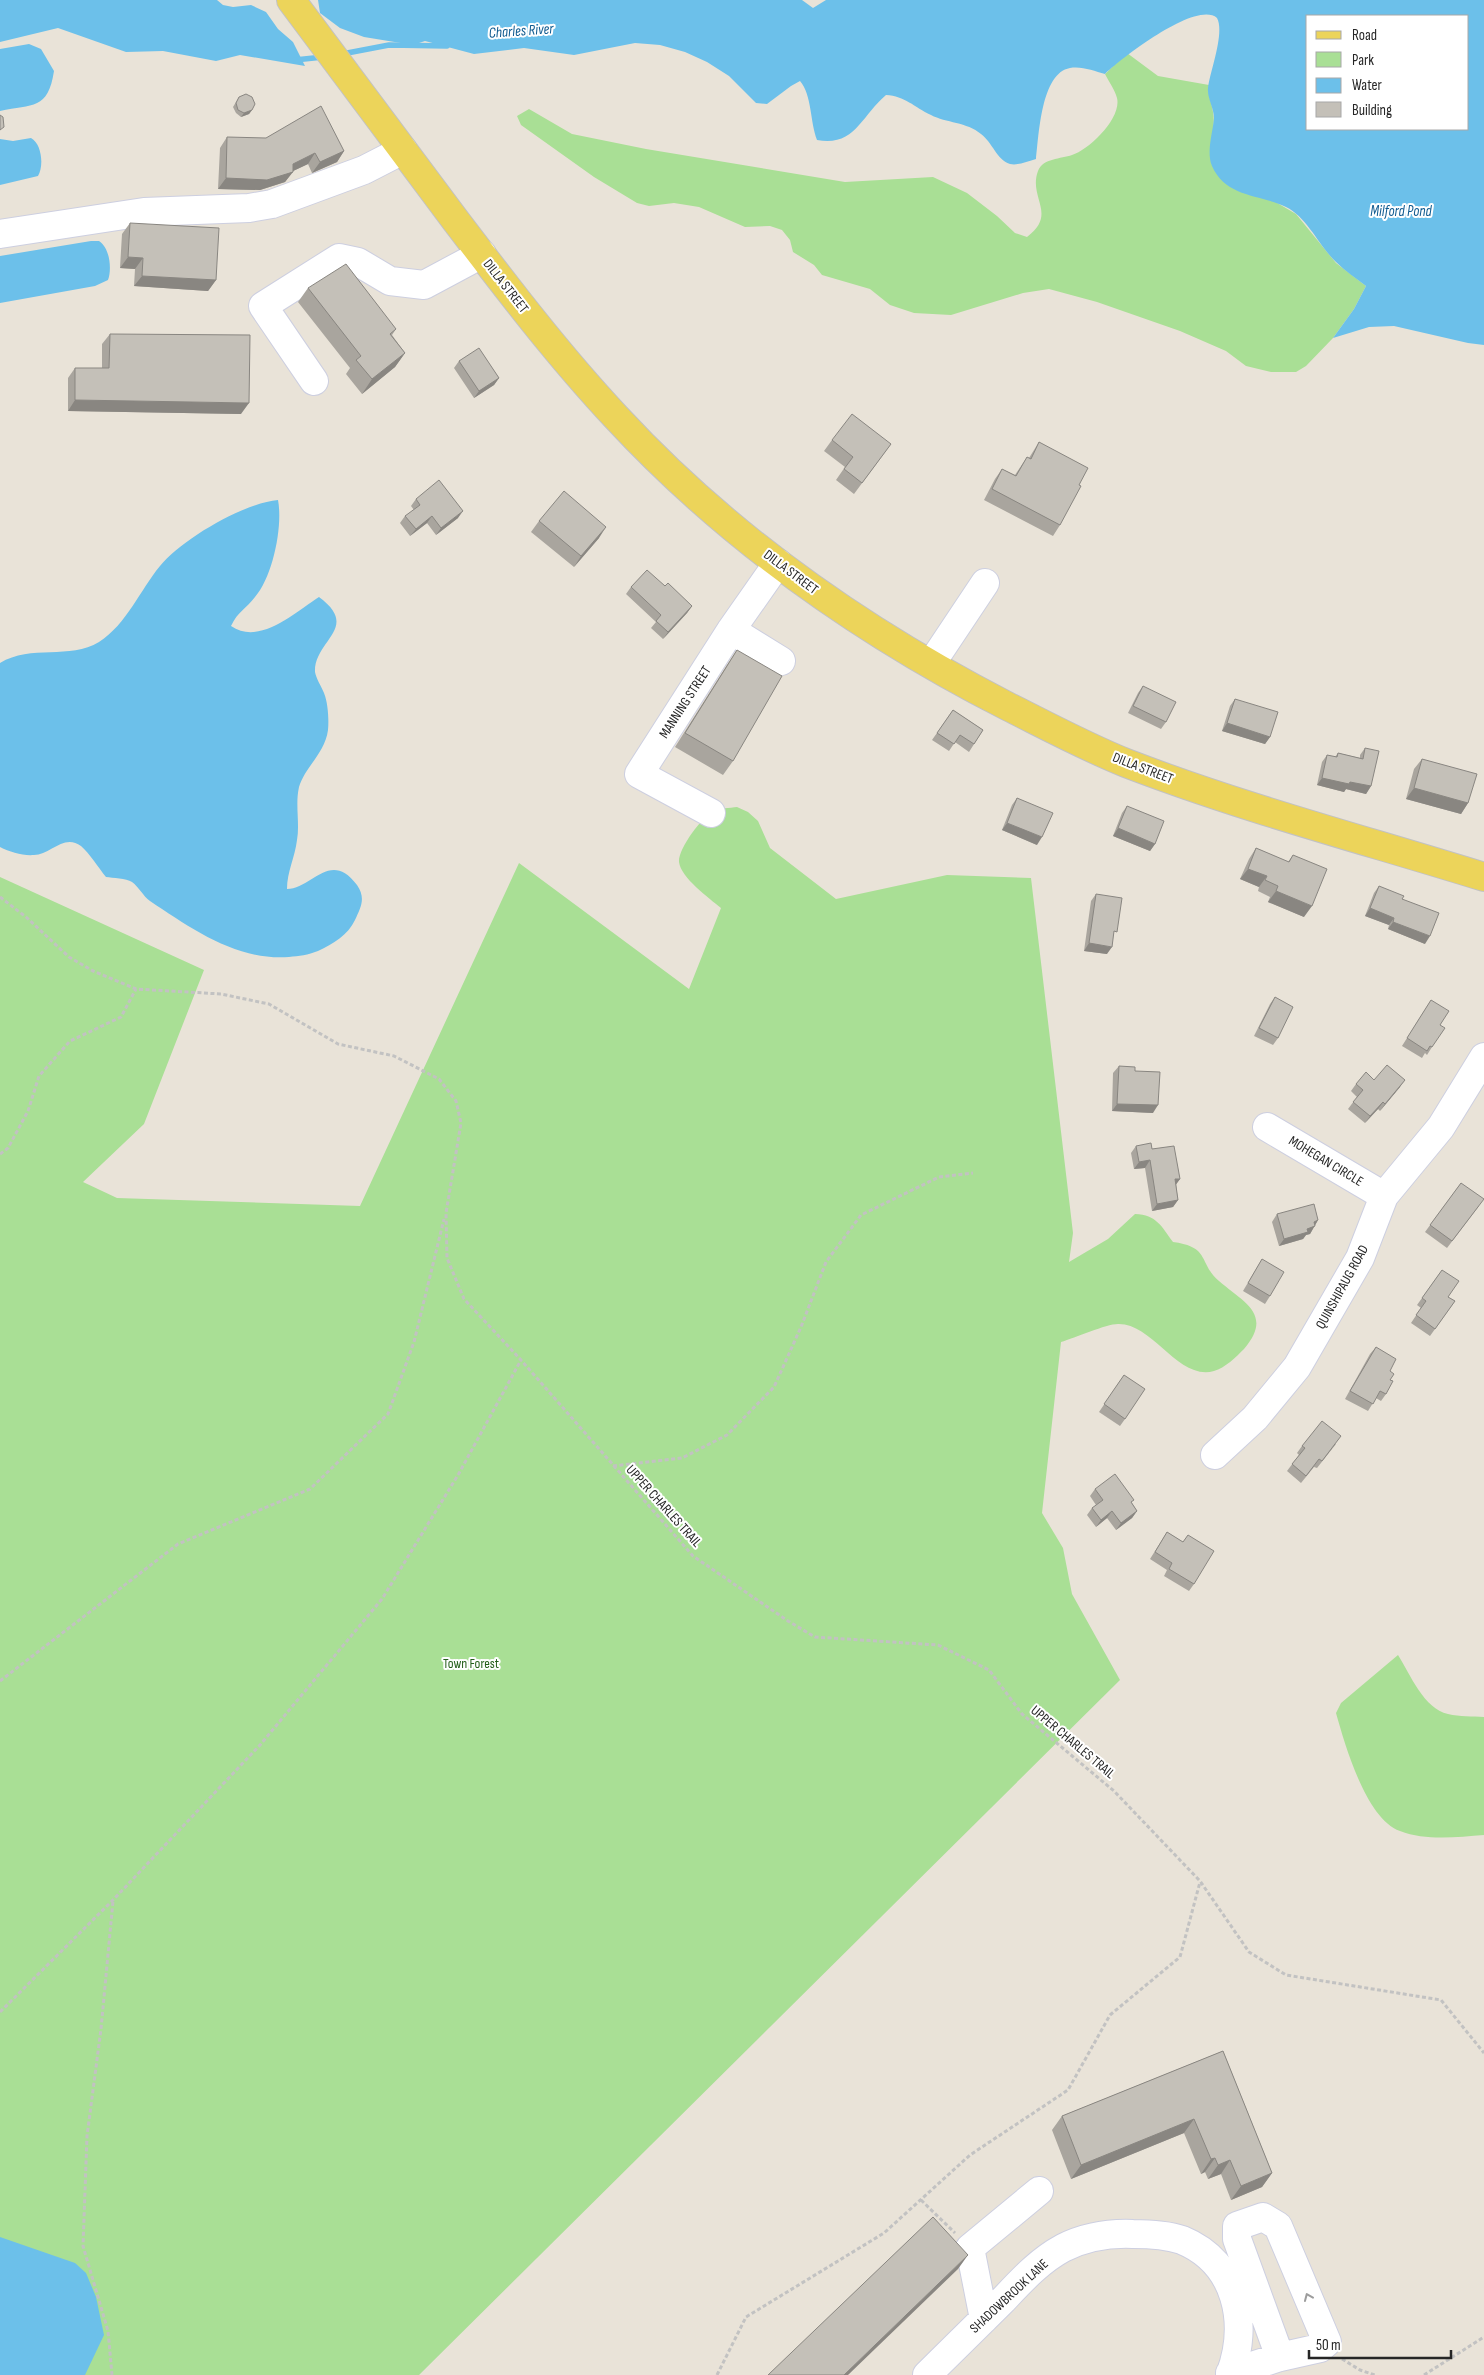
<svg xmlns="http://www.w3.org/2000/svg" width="1484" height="2375" font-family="'Sofia Sans Condensed',sans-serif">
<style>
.green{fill:#a9df95}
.water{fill:#6cc0ea;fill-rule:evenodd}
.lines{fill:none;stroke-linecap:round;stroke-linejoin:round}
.stream{stroke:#6cc0ea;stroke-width:5.5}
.minor-casing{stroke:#cdcfe0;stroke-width:30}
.major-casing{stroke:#c2c2c2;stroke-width:30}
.path{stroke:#c2c2c2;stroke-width:3;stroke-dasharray:4 2.5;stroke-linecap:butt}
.minor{stroke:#fff;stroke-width:28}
.major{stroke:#ecd45a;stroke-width:28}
.wall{fill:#a9a59e}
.shaded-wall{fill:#898681}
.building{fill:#c4c0b8;stroke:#898681}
.oneway{stroke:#9d9d9d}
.labels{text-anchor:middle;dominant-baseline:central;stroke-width:4;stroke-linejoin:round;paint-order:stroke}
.street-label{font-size:14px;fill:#262626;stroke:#fff}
.park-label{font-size:14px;fill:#245f1a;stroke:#fff}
.water-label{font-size:15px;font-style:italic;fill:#105b90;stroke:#fff}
</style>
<rect width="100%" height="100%" fill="#e9e3d8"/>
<path class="green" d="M1127 53 1158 76 1209 85C1207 94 1212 103 1213 112 1216 129 1209 148 1212 165L1296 214 1336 263 1366 286 1354 309 1333 338 1306 366 1296 372H1271L1246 366 1226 351 1180 331 1097 302 1049 289 1023 293 951 315 914 313 890 305 870 289 822 275 814 265 793 252 790 240 782 230 770 226 745 227 699 207 674 203 649 206 637 203 594 177 521 125 517 116 529 109 572 134 646 149 845 182 933 177 967 193 997 216 1015 233 1027 237C1058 214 1028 198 1038 171 1043 158 1061 159 1072 155 1089 150 1122 118 1117 98 1115 90 1109 82 1105 74Z
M737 807 748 812 758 821 770 848 836 899 947 875 1031 878 1073 1233 1069 1262 1108 1239 1135 1214C1157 1215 1161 1226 1173 1242 1211 1247 1198 1263 1219 1281 1243 1302 1274 1314 1244 1349 1236 1357 1225 1368 1214 1371 1178 1381 1153 1323 1118 1324 1106 1324 1075 1338 1061 1342L1042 1513 1063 1548 1072 1594 1120 1680 419 2375H0V877L204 970 144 1124 83 1182 117 1198 360 1206 519 863 689 989 721 908C709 898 681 878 679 862 678 849 702 817 713 811 719 808 730 808 737 807Z
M1398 1655C1410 1674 1424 1709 1448 1714 1460 1717 1472 1716 1484 1717V1835C1457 1837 1426 1841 1400 1831 1366 1819 1345 1745 1336 1713L1341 1703Z"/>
<path class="water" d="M0 0H217L223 5 233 7 251 5 266 12 278 29 293 42 305 66 240 55 216 61 163 51 126 52 58 28 0 42Z
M318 0H802L813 8 826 0H1484V345L1468 343 1394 326 1369 327 1333 338 1354 309 1366 286C1356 278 1345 271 1336 262 1319 246 1307 217 1286 207 1260 194 1226 198 1212 166 1206 152 1213 132 1214 118 1214 108 1207 98 1208 88 1210 71 1225 33 1217 18 1196 0 1121 59 1105 74 1094 71 1082 66 1070 68 1041 73 1039 135 1036 159 1028 161 1018 166 1010 164 996 159 993 143 981 134 967 122 946 123 931 115 914 107 905 96 886 95 861 116 855 147 817 140 810 122 812 95 800 81L791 86 767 104 756 103 729 76 707 62 685 52 660 45 635 43 574 55 524 48 474 54 425 41 413 45 364 37 340 28 320 13ZM1308 16H1468V129H1308Z
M29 44 41 49 54 71C48 110 33 104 0 111V49Z
M31 138C42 144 44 166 38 176L0 185V139L13 141Z
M91 241H99C110 248 112 269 108 280L95 286 0 303V256Z
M278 500C283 526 273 576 255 597 246 609 238 611 231 626 260 646 295 612 319 597 361 628 314 640 315 672 316 678 321 686 324 693 328 703 329 719 328 730 325 753 305 767 299 787 295 805 300 823 297 840 295 857 287 872 287 889 312 889 330 849 357 885 366 898 361 907 355 920 348 935 333 944 318 951 308 955 299 956 289 957 237 961 192 929 150 901 143 896 139 887 132 882 126 878 113 878 106 877 98 867 90 854 81 846 64 833 50 855 34 855 23 856 10 852 0 847V663C31 644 70 660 99 642 127 624 140 590 160 566 182 539 244 503 278 500Z
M0 2237 75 2263 86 2273 96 2297 104 2335 85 2375H0Z"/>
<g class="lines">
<path class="stream" d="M342 54 389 45 447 46
M295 60 323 57"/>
<g class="minor-casing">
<path id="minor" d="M0 234 144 212 249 208 272 204 364 170 403 150
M314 381 263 306 339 258 358 262 390 281 424 285 482 254
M731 630 781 661
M931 664 985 583
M711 813 639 774 731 630 778 563
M1267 1127 1384 1196
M1215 1455 1255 1418 1297 1367 1360 1258 1384 1196 1441 1127 1484 1057
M984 2319 970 2248 1039 2191
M1230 2373 1280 2357 1320 2348 1327 2342 1278 2226 1263 2217 1237 2226V2239L1280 2357
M927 2375C952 2350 978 2325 1003 2300 1021 2281 1039 2261 1063 2248 1085 2237 1109 2233 1133 2234 1148 2234 1167 2235 1182 2240 1238 2263 1249 2324 1230 2375"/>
</g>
<g class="major-casing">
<path id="major" d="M291 0C346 73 401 147 456 221 507 288 558 355 616 417 727 537 864 633 1009 707 1047 726 1086 747 1126 763 1243 808 1365 840 1484 877"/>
</g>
<path class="path" d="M0 897 26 917 69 957 93 971 136 989 221 994 269 1004 338 1044 394 1056 439 1079 456 1101 461 1123 446 1213 447 1258 464 1299 521 1360 693 1556 788 1621 815 1637 938 1645 989 1670 1022 1714 1114 1791 1200 1881 1249 1952 1286 1975 1441 2000 1484 2053
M0 1154 8 1148 28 1111 39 1076 70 1041 121 1017 136 989
M613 1466 682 1458 727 1435 774 1387 801 1327 826 1262 861 1215 939 1177 973 1173
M0 1681 178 1544 310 1489 388 1414 414 1342 444 1219
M0 2012 113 1900 260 1745 382 1599 458 1475 521 1360
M921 2200 955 2233
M1342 2359 1360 2370 1375 2375
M112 2375 108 2331 83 2246 87 2136 101 2029 113 1901
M717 2375 746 2317 884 2233 970 2155 1068 2090 1110 2015 1180 1957 1200 1882
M1424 2375 1484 2337"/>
<use href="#minor" class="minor"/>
<use href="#major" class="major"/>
</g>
<path class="wall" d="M239 97 252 110 249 114 241 117 236 113 233 107Z
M227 137 344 151 337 162 312 173 308 164 293 171 285 182 260 190 218 189 220 148Z
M130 223 216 280 208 291 134 286 135 269 120 268 122 234Z
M308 288 396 329 392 335 405 353 395 367 362 394 346 374 350 368 298 302Z
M110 334 241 414 68 411V378L75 368H102V344Z
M459 361 499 378 494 385 474 398 454 368Z
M832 440 891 444 854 494 836 480 845 467 824 451Z
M1039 442 1079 485 1060 525 1053 536 984 500 995 479 1002 469 1015 475 1027 457 1029 458Z
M416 499 458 518 436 535 427 523 410 536 400 523 405 516 414 510 411 506Z
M539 521 599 538 574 567 531 532Z
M631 587 692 606 687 613 663 639 651 628 656 622 626 594Z
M737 650 733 761 723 775 675 747 727 665Z
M1143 686 1166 722 1161 729 1128 713 1138 693Z
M1235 699 1270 737 1265 744 1222 731 1230 706Z
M953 710 983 730 969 752 955 742 949 751 932 740Z
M1365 748 1371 786 1366 794 1346 789 1344 792 1317 785 1322 762 1327 755 1335 757 1338 753 1360 758V755Z
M1422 759 1468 803 1461 814 1406 799 1414 769Z
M1017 798 1037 845 1002 830 1012 805Z
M1127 806 1155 844 1150 851 1113 836 1122 813Z
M1256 848 1288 862 1293 855 1304 917 1268 902 1270 897 1258 891 1259 887 1240 879 1249 859Z
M1379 886 1402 899 1425 944 1388 929 1389 925 1365 916 1374 893Z
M1096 894 1107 954 1084 951 1091 901Z
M1275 997 1278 1038 1273 1045 1254 1036 1270 1004Z
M1431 1000 1440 1025 1432 1047 1427 1055 1425 1053 1422 1058 1402 1046Z
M1119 1066 1135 1071 1153 1113 1112 1111 1113 1073Z
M1374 1080 1400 1087 1380 1111 1378 1109 1365 1123 1348 1109 1357 1097 1351 1091 1356 1084Z
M1136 1146 1152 1149 1180 1179 1176 1184 1178 1200 1173 1207 1152 1211 1145 1168 1134 1169 1131 1153Z
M1461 1183 1479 1206 1447 1248 1425 1232Z
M1277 1214 1318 1220 1310 1234 1306 1235 1303 1239 1279 1246 1272 1222Z
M1262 1259 1270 1296 1265 1304 1243 1291Z
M1442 1270 1448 1297 1455 1301 1430 1336 1411 1323 1421 1308 1417 1305Z
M1376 1347 1390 1380 1386 1394 1381 1401 1376 1398 1368 1411 1345 1399 1370 1354Z
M1124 1375 1125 1419 1120 1426 1099 1412Z
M1336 1444 1317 1468 1314 1467 1301 1483 1287 1471 1299 1455 1297 1453 1302 1446Z
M1095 1489 1132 1503 1137 1511 1132 1518 1116 1530 1107 1518 1096 1527 1087 1515 1092 1508 1096 1505 1090 1496Z
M1167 1532 1183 1542 1188 1535 1194 1584 1189 1591 1164 1576 1167 1570 1150 1559Z
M1223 2051 1272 2173 1262 2187 1231 2200 1221 2174 1208 2179 1205 2172 1201 2174 1184 2133 1071 2179 1052 2130 1062 2116Z"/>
<path class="shaded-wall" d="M252 110 249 114 241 117 244 113Z
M344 151 337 162 312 173 320 162Z
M315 153 308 164 291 172H293L285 182 260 190 218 189 226 178 293 164Z
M128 257 143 258 135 269 120 268Z
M142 276 216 280 208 291 134 286Z
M405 353 395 367 362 394 372 379Z
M499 378 494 385 474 398 479 391Z
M75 400 249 403 241 414 68 411Z
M463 511 458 518 436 535 441 528Z
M432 516 427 523 410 536 416 529Z
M606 527 599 538 574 567 581 556Z
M692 606 687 613 663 639 668 632Z
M1227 723 1270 737 1265 744 1222 731Z
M1322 778 1350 782 1371 786 1366 794 1346 789 1344 792 1317 785Z
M1414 788 1468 803 1461 814 1406 799Z
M1007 823 1042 837 1037 845 1002 830Z
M1118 828 1155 844 1150 851 1113 836Z
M1248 869 1267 876 1259 887 1240 879Z
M1276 891 1312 906 1304 917 1268 902Z
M1370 908 1394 918 1389 925 1365 916Z
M1393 922 1430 936 1425 944 1388 929Z
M1089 943 1112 947 1107 954 1084 951Z
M1405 1080 1400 1087 1380 1111 1385 1104Z
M1383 1102 1378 1109 1365 1123 1370 1116Z
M1117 1104 1158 1105 1153 1113 1112 1111Z
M1150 1160 1145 1168 1134 1169 1139 1162Z
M1175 1179H1180L1175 1186Z
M1178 1200 1173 1207 1152 1211 1157 1204Z
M1318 1220 1310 1234 1306 1235 1303 1239 1279 1246 1284 1239 1307 1229 1314 1222Z
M1112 1511 1107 1518 1096 1527 1101 1520Z
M1137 1511 1132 1518 1116 1530 1121 1523Z
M1194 2119 1184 2133 1071 2179 1081 2165Z
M1215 2158 1205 2172 1201 2174 1211 2159Z
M1230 2160 1221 2174 1208 2179 1218 2165Z
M1272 2173 1262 2187 1231 2200 1241 2186Z
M968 2255 958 2269 848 2375H844Z"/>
<path class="building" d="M246 94 252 97 255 104 252 110 244 113 238 110 236 103 239 97Z
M321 106 344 151 320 162 315 153 293 164V172L267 180 226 178 227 137 266 138Z
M0 115 3 117 4 127 0 130Z
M130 223 219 228 216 280 142 276 143 258 128 257Z
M346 264 396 329 390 334 405 353 372 379 356 360 361 356 308 288Z
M110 334 250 335 249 403 75 400V368H109Z
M479 348 499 378 479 391 459 361Z
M852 414 891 444 862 483 844 469 853 457 832 440Z
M1039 442 1088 468 1079 485 1081 486 1060 525 992 489 1002 469 1016 476 1027 457 1031 459Z
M439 480 463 511 441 528 432 516 416 529 405 516 420 505 416 499Z
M564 491 606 527 581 556 539 521Z
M647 570 665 586 668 583 692 606 668 632 656 621 661 615 631 587Z
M737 650 782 676 733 761 685 733Z
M1143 686 1176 702 1166 722 1133 706Z
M1235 699 1278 712 1270 737 1227 723Z
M953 710 983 730 974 744 960 735 954 744 937 733Z
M1365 748 1379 751 1371 786 1350 782 1349 784 1322 778 1327 755 1337 757 1338 753 1363 759Z
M1422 759 1477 774 1468 803 1414 788Z
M1017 798 1053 813 1042 837 1007 823Z
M1127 806 1164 821 1155 844 1118 828Z
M1256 848 1289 862 1293 855 1327 869 1312 906 1276 891 1278 886 1265 880 1267 876 1248 869Z
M1379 886 1404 896 1402 899 1439 913 1430 936 1393 922 1394 918 1370 908Z
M1096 894 1122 898 1117 932 1114 931 1112 947 1089 943Z
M1275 997 1293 1007 1278 1038 1259 1028Z
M1431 1000 1449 1011 1440 1025 1445 1028 1432 1047 1430 1046 1427 1051 1407 1038Z
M1387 1065 1405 1080 1385 1104 1383 1102 1370 1116 1353 1102 1363 1090 1356 1084 1366 1072 1374 1080Z
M1119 1066 1135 1067V1071L1160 1072 1158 1105 1117 1104Z
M1151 1143 1152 1149 1174 1146 1180 1179H1175L1178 1200 1157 1204 1150 1160 1139 1162 1136 1146Z
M1461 1183 1484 1199 1452 1241 1430 1225Z
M1314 1204 1318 1220 1314 1222 1315 1226 1307 1229 1308 1232 1284 1239 1277 1214Z
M1262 1259 1284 1272 1270 1296 1248 1283Z
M1442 1270 1459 1281 1448 1297 1455 1301 1435 1329 1416 1315 1426 1301 1422 1298Z
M1376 1347 1396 1359 1390 1371 1394 1374 1390 1380 1393 1381 1386 1394 1380 1391 1373 1404 1350 1391Z
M1124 1375 1145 1389 1125 1419 1104 1404Z
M1322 1421 1341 1436 1322 1461 1319 1459 1306 1476 1292 1464 1305 1448 1302 1446Z
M1115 1474 1134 1500 1131 1502 1137 1511 1121 1523 1112 1511 1101 1520 1092 1508 1103 1500 1095 1489Z
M1167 1532 1183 1542 1188 1535 1214 1551 1194 1584 1169 1569 1172 1563 1155 1552Z
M1223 2051 1272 2173 1241 2186 1230 2160 1218 2165 1215 2158 1211 2159 1194 2119 1081 2165 1062 2116Z
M933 2217 968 2255 844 2375H768Z"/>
<defs><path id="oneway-chevron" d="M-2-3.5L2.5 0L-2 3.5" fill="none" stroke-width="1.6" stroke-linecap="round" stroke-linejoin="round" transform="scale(1.25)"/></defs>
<use class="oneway" href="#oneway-chevron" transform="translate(1308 2297) rotate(-113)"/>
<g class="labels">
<g class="street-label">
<text transform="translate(506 286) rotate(52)">DILLA STREET</text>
<text transform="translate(791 572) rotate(37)">DILLA STREET</text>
<text transform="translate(685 702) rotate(-57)">MANNING STREET</text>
<text transform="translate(1143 768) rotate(21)">DILLA STREET</text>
<text transform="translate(1326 1161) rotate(31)">MOHEGAN CIRCLE</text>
<text transform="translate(1342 1287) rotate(-61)">QUINSHIPAUG ROAD</text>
<text transform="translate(664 1506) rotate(48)">UPPER CHARLES TRAIL</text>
<text transform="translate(1073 1742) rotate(40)">UPPER CHARLES TRAIL</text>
<text transform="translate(1009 2296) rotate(-43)">SHADOWBROOK LANE</text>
</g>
<g class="park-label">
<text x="471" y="1663">Town Forest</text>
</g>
<g class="water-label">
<text transform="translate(521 31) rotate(-4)">Charles River</text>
<text x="1401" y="211">Milford Pond</text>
</g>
</g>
<rect x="1306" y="15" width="162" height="115" fill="#ffffff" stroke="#a8a8a8"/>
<rect x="1316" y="31" width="25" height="8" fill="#ecd45a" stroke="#a8a8a8"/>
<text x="1352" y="40" font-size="15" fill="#262626">Road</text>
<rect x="1316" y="52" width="25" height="15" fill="#a9df95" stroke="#a8a8a8"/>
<text x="1352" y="65" font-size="15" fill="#262626">Park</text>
<rect x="1316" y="78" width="25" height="15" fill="#6cc0ea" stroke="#a8a8a8"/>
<text x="1352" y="90" font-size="15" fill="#262626">Water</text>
<rect x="1316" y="102" width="25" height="15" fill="#c4c0b8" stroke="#a8a8a8"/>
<text x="1352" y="115" font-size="15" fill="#262626">Building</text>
<path d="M1309 2350v8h142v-8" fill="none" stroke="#262626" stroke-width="2.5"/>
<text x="1316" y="2350" font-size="15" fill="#262626" stroke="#ffffff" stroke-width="4" paint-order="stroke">50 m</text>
</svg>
